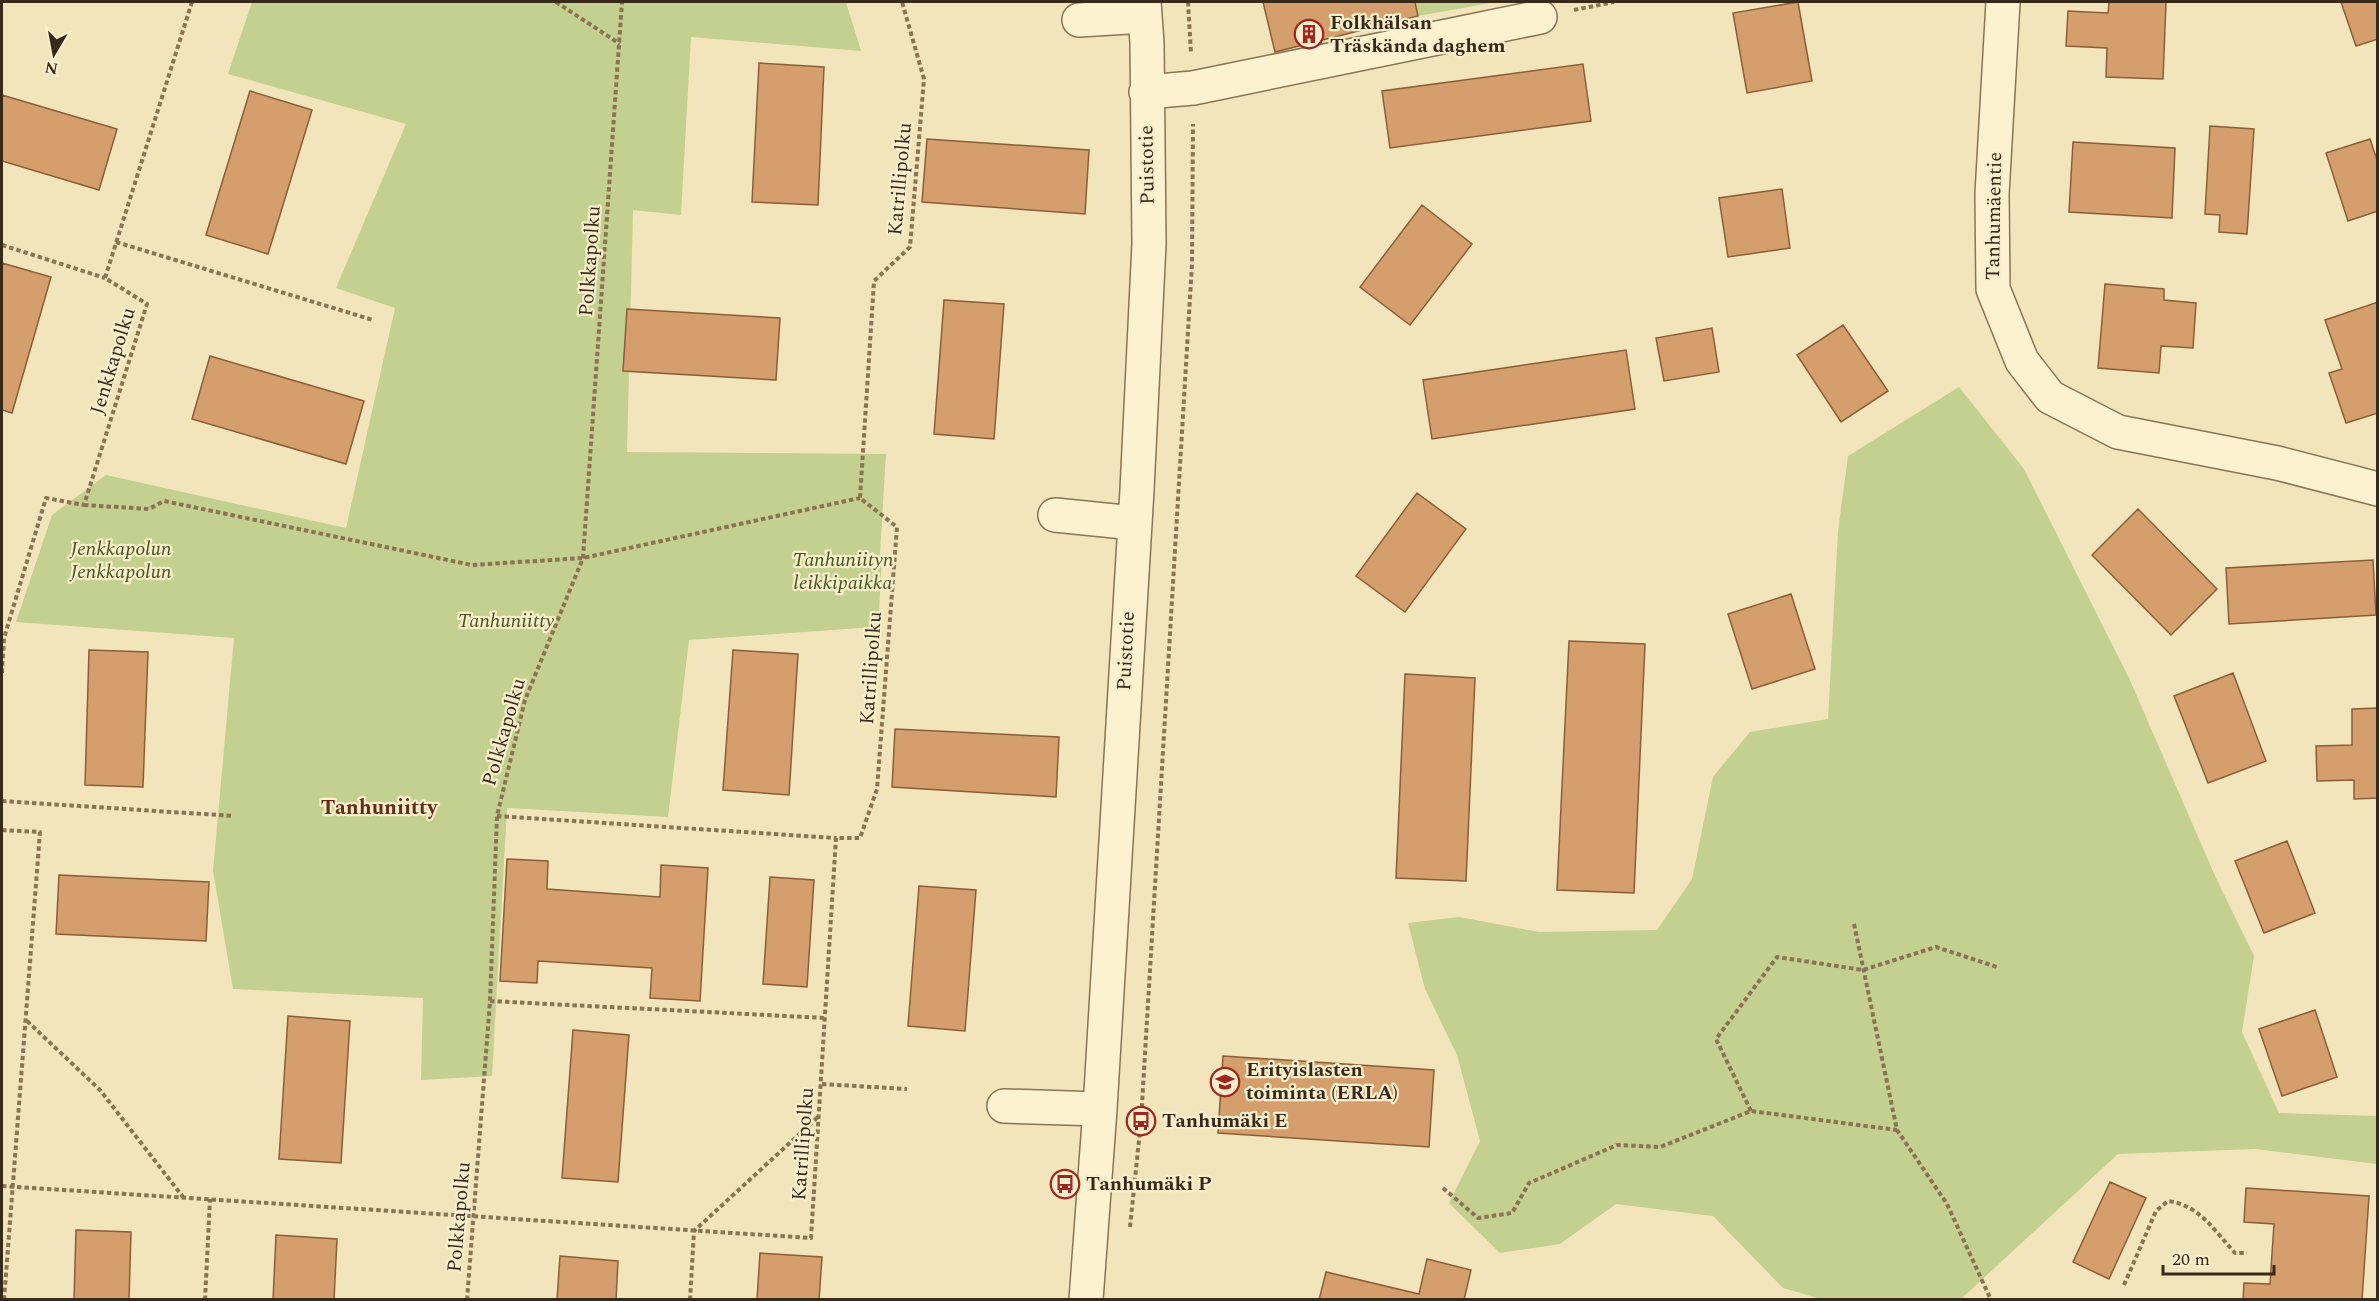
<svg xmlns="http://www.w3.org/2000/svg" width="2379" height="1301" font-family="Spectral,serif">
<style>
.green{fill:#c4d08f}
.building{fill:#d49f6d;stroke:#8c5e37;stroke-width:1.5}
.lines{fill:none;stroke-linecap:round;stroke-linejoin:round}
.minor-casing{stroke:#8a7454;stroke-width:36}
.path{stroke:#8a7454;stroke-width:4;stroke-dasharray:4.5 3;stroke-linecap:butt}
.minor{stroke:#fcf2cf;stroke-width:33}
.labels{text-anchor:middle;dominant-baseline:central;stroke-width:4.5;stroke-linejoin:round;paint-order:stroke}
.poi-label{font-size:20px;font-weight:bold;fill:#382a1a;stroke:#f8eecb;text-anchor:start}
.street-label{font-size:20px;fill:#382a1a;stroke:#f8eecb}
.park-label{font-size:20px;font-style:italic;fill:#44561f;stroke:#f8eecb}
.neighbourhood-label{font-size:21px;font-weight:bold;fill:#682c15;stroke:#f8eecb}
</style>
<rect width="100%" height="100%" fill="#f2e5bb"/>
<path class="green" d="M252 2H846L861 51 691 37 681 215 633 210 627 452 886 454 880 554 882 556 879 614 876 615 875 627 689 640 668 817 507 808 492 1076 421 1080 423 998 233 989 213 871 234 638 16 622 52 515 106 475 346 528 395 308 336 288 406 124 228 74Z
M1415 2H1496L1418 16Z
M1959 387 2024 469 2129 678 2216 878 2254 956 2242 1032 2279 1113 2377 1116V1164L2255 1149 2118 1154 1961 1299H1821L1783 1288 1713 1216 1616 1204 1560 1244 1500 1253 1449 1203 1480 1141 1457 1055 1425 989 1408 923 1459 917 1539 932 1657 930 1692 879 1713 777 1750 732 1828 719 1838 531 1848 456Z"/>
<path class="building" d="M1263 2H1415L1418 16 1275 52Z
M1798 2 1812 81 1747 93 1733 13Z
M2109 2H2166L2163 79 2106 77 2107 48 2066 46 2068 11 2108 13Z
M2341 2H2378V39L2356 46Z
M759 63 824 67 818 205 752 202Z
M1583 64 1591 121 1390 148 1382 91Z
M250 91 312 110 268 254 206 235Z
M2 95 117 129 99 190 2 161Z
M2210 126 2254 129 2247 234 2219 232 2220 215 2205 214Z
M927 139 1089 150 1085 214 922 202Z
M2370 139 2378 163V211L2348 221 2326 153Z
M2073 142 2175 148 2172 218 2069 212Z
M1782 189 1790 248 1728 257 1719 198Z
M1422 205 1472 244 1410 325 1360 287Z
M2 263 51 277 12 413 2 410Z
M2105 284 2164 289V300L2196 303 2193 348 2161 346 2159 373 2098 368Z
M944 300 1004 304 994 439 934 434Z
M2378 302V413L2346 423 2329 373 2342 369 2325 320Z
M627 309 780 318 776 380 623 371Z
M1843 325 1888 391 1841 422 1797 355Z
M1712 328 1719 372 1664 381 1656 338Z
M1626 350 1635 409 1432 439 1423 380Z
M210 356 364 401 346 464 192 419Z
M1417 493 1466 529 1405 612 1356 576Z
M2138 509 2217 589 2171 635 2092 555Z
M2373 560 2376 615 2229 624 2226 568Z
M1791 594 1815 669 1752 689 1728 614Z
M1569 641 1645 644 1634 893 1557 890Z
M89 650 148 652 143 787 85 785Z
M733 650 798 654 789 795 723 790Z
M2233 673 2266 761 2208 783 2174 696Z
M1405 674 1475 678 1466 881 1396 878Z
M2378 708V798L2354 799V780L2317 781 2316 746 2352 745V709Z
M895 729 1059 737 1056 797 892 787Z
M2287 841 2315 913 2264 933 2235 861Z
M507 859 548 861 547 889 660 897 661 865 708 868 700 1001 650 998 652 968 538 961 537 983 500 981Z
M59 875 209 882 206 941 56 934Z
M770 877 814 880 807 987 763 984Z
M919 886 976 890 965 1031 908 1026Z
M2315 1010 2337 1077 2282 1096 2259 1029Z
M288 1016 350 1021 341 1163 279 1159Z
M573 1030 629 1035 618 1182 562 1178Z
M1223 1056 1434 1070 1429 1147 1218 1133Z
M2110 1182 2146 1198 2109 1279 2073 1262Z
M2246 1188 2369 1196 2362 1300H2243L2244 1283 2270 1284 2274 1224 2244 1222Z
M76 1230 131 1232 129 1300H74Z
M276 1235 337 1239 334 1300H273Z
M760 1253 822 1257 819 1300H757Z
M560 1256 618 1261 616 1300H557Z
M1427 1259 1471 1270 1464 1300H1319L1326 1272 1419 1294Z"/>
<g class="lines">
<g class="minor-casing">
<path id="minor" d="M2003 2 1992 194 1993 289 2022 361 2050 397 2118 432 2277 463 2378 489
M1079 20 1145 16
M1146 92 1193 88 1540 17
M1055 515 1134 523
M1004 1106 1100 1109
M1086 1300 1100 1109 1137 490 1149 244 1147 43 1144 2"/>
</g>
<path class="path" d="M556 2 620 44
M1188 2 1191 53
M1574 10 1614 2
M116 242 373 320
M2 245 105 278
M84 505 149 509 164 501 472 565 583 558 860 498
M2 673 4 638 46 498 84 505 147 304 105 278 192 2
M2 801 234 816
M497 816 836 838
M2 830 40 832 4 1300
M1854 924 1897 1130 1947 1204 1991 1300
M490 1001 826 1018
M27 1021 100 1090 183 1197
M822 1084 907 1089
M1751 1111 1716 1039 1777 957 1863 970 1936 947 1997 967
M2 1186 811 1238 836 838H860L877 789 897 527 860 498 874 281 910 247 924 79 902 2
M1443 1188 1478 1218 1512 1213 1529 1183 1617 1145 1660 1147 1751 1111 1897 1130
M1130 1227 1141 1121 1192 264 1193 124
M2124 1285 2156 1211 2168 1201C2199 1205 2214 1230 2235 1253H2247
M205 1300 210 1199
M467 1300 490 1001 497 816 525 700 583 558 622 2
M690 1300 694 1231 819 1116"/>
<use href="#minor" class="minor"/>
</g>
<defs>
<g id="building-ring" transform="scale(1.5)"><circle r="9.5" fill="#f8eecb" stroke="#9f261e" stroke-width="1.5"/><path d="M-4-6H4V6H1V3H-1V6H-4ZM-2.5-4.3h1.7v1.8h-1.7ZM.8-4.3h1.7v1.8H.8ZM-2.5-1h1.7V.8h-1.7ZM.8-1h1.7V.8H.8Z" fill="#9f261e"/></g>
<g id="school-ring" transform="scale(1.5)"><circle r="9.5" fill="#f8eecb" stroke="#9f261e" stroke-width="1.5"/><path d="M0-5L7-2L0 1L-7-2ZM-4 1L0 2.5L4 1V4Q0 6-4 4Z" fill="#9f261e"/></g>
<g id="bus-ring" transform="scale(1.5)"><circle r="9.5" fill="#f8eecb" stroke="#9f261e" stroke-width="1.5"/><path d="M-5-6H5V4H4V6H2V4H-2V6H-4V4H-5ZM-3.5-4V0h7V-4ZM-3.5 1.2v1.5H-2V1.2ZM2 1.2v1.5H3.5V1.2Z" fill="#9f261e"/></g>
</defs>
<g fill-rule="evenodd">
<use href="#building-ring" x="1309" y="34"/>
<use href="#school-ring" x="1225" y="1082"/>
<use href="#bus-ring" x="1141" y="1121"/>
<use href="#bus-ring" x="1065" y="1184"/>
</g>
<g class="labels">
<g class="poi-label">
<text x="1330" y="23">Folkhälsan<tspan x="1330" dy="23">Träskända daghem</tspan></text>
<text x="1246" y="1070">Erityislasten<tspan x="1246" dy="23">toiminta (ERLA)</tspan></text>
<text x="1162" y="1121">Tanhumäki E</text>
<text x="1086" y="1184">Tanhumäki P</text>
</g>
<g class="street-label">
<text transform="translate(1147 165) rotate(-91)">Puistotie</text>
<text transform="translate(900 179) rotate(-85)">Katrillipolku</text>
<text transform="translate(1994 216) rotate(-89)">Tanhumäentie</text>
<text transform="translate(590 261) rotate(-86)">Polkkapolku</text>
<text transform="translate(113 361) rotate(-73)">Jenkkapolku</text>
<text transform="translate(1126 651) rotate(-87)">Puistotie</text>
<text transform="translate(871 668) rotate(-86)">Katrillipolku</text>
<text transform="translate(504 732) rotate(-74)">Polkkapolku</text>
<text transform="translate(803 1144) rotate(-86)">Katrillipolku</text>
<text transform="translate(459 1217) rotate(-85)">Polkkapolku</text>
</g>
<g class="park-label">
<text x="121" y="549">Jenkkapolun<tspan x="121" dy="23">Jenkkapolun</tspan></text>
<text x="843" y="560">Tanhuniityn<tspan x="843" dy="23">leikkipaikka</tspan></text>
<text x="506" y="621">Tanhuniitty</text>
</g>
<g class="neighbourhood-label">
<text x="379" y="808">Tanhuniitty</text>
</g>
</g>
<rect width="2379" height="1301" fill="none" stroke="#382a1a" stroke-width="6"/>
<g transform="translate(54 54) rotate(190)" stroke="#f8eecb" stroke-width="4.5" paint-order="stroke">
<path d="M0-4.5L10 22L0 15L-10 22Z" fill="#382a1a"/>
<text y="-9" font-size="16" font-weight="bold" text-anchor="middle" fill="#382a1a">N</text>
</g>
<path d="M2163 1265v9h111v-9" fill="none" stroke="#382a1a" stroke-width="3"/>
<text x="2172" y="1265" font-size="18" fill="#382a1a" stroke="#f8eecb" stroke-width="4.5" paint-order="stroke">20 m</text>
</svg>
